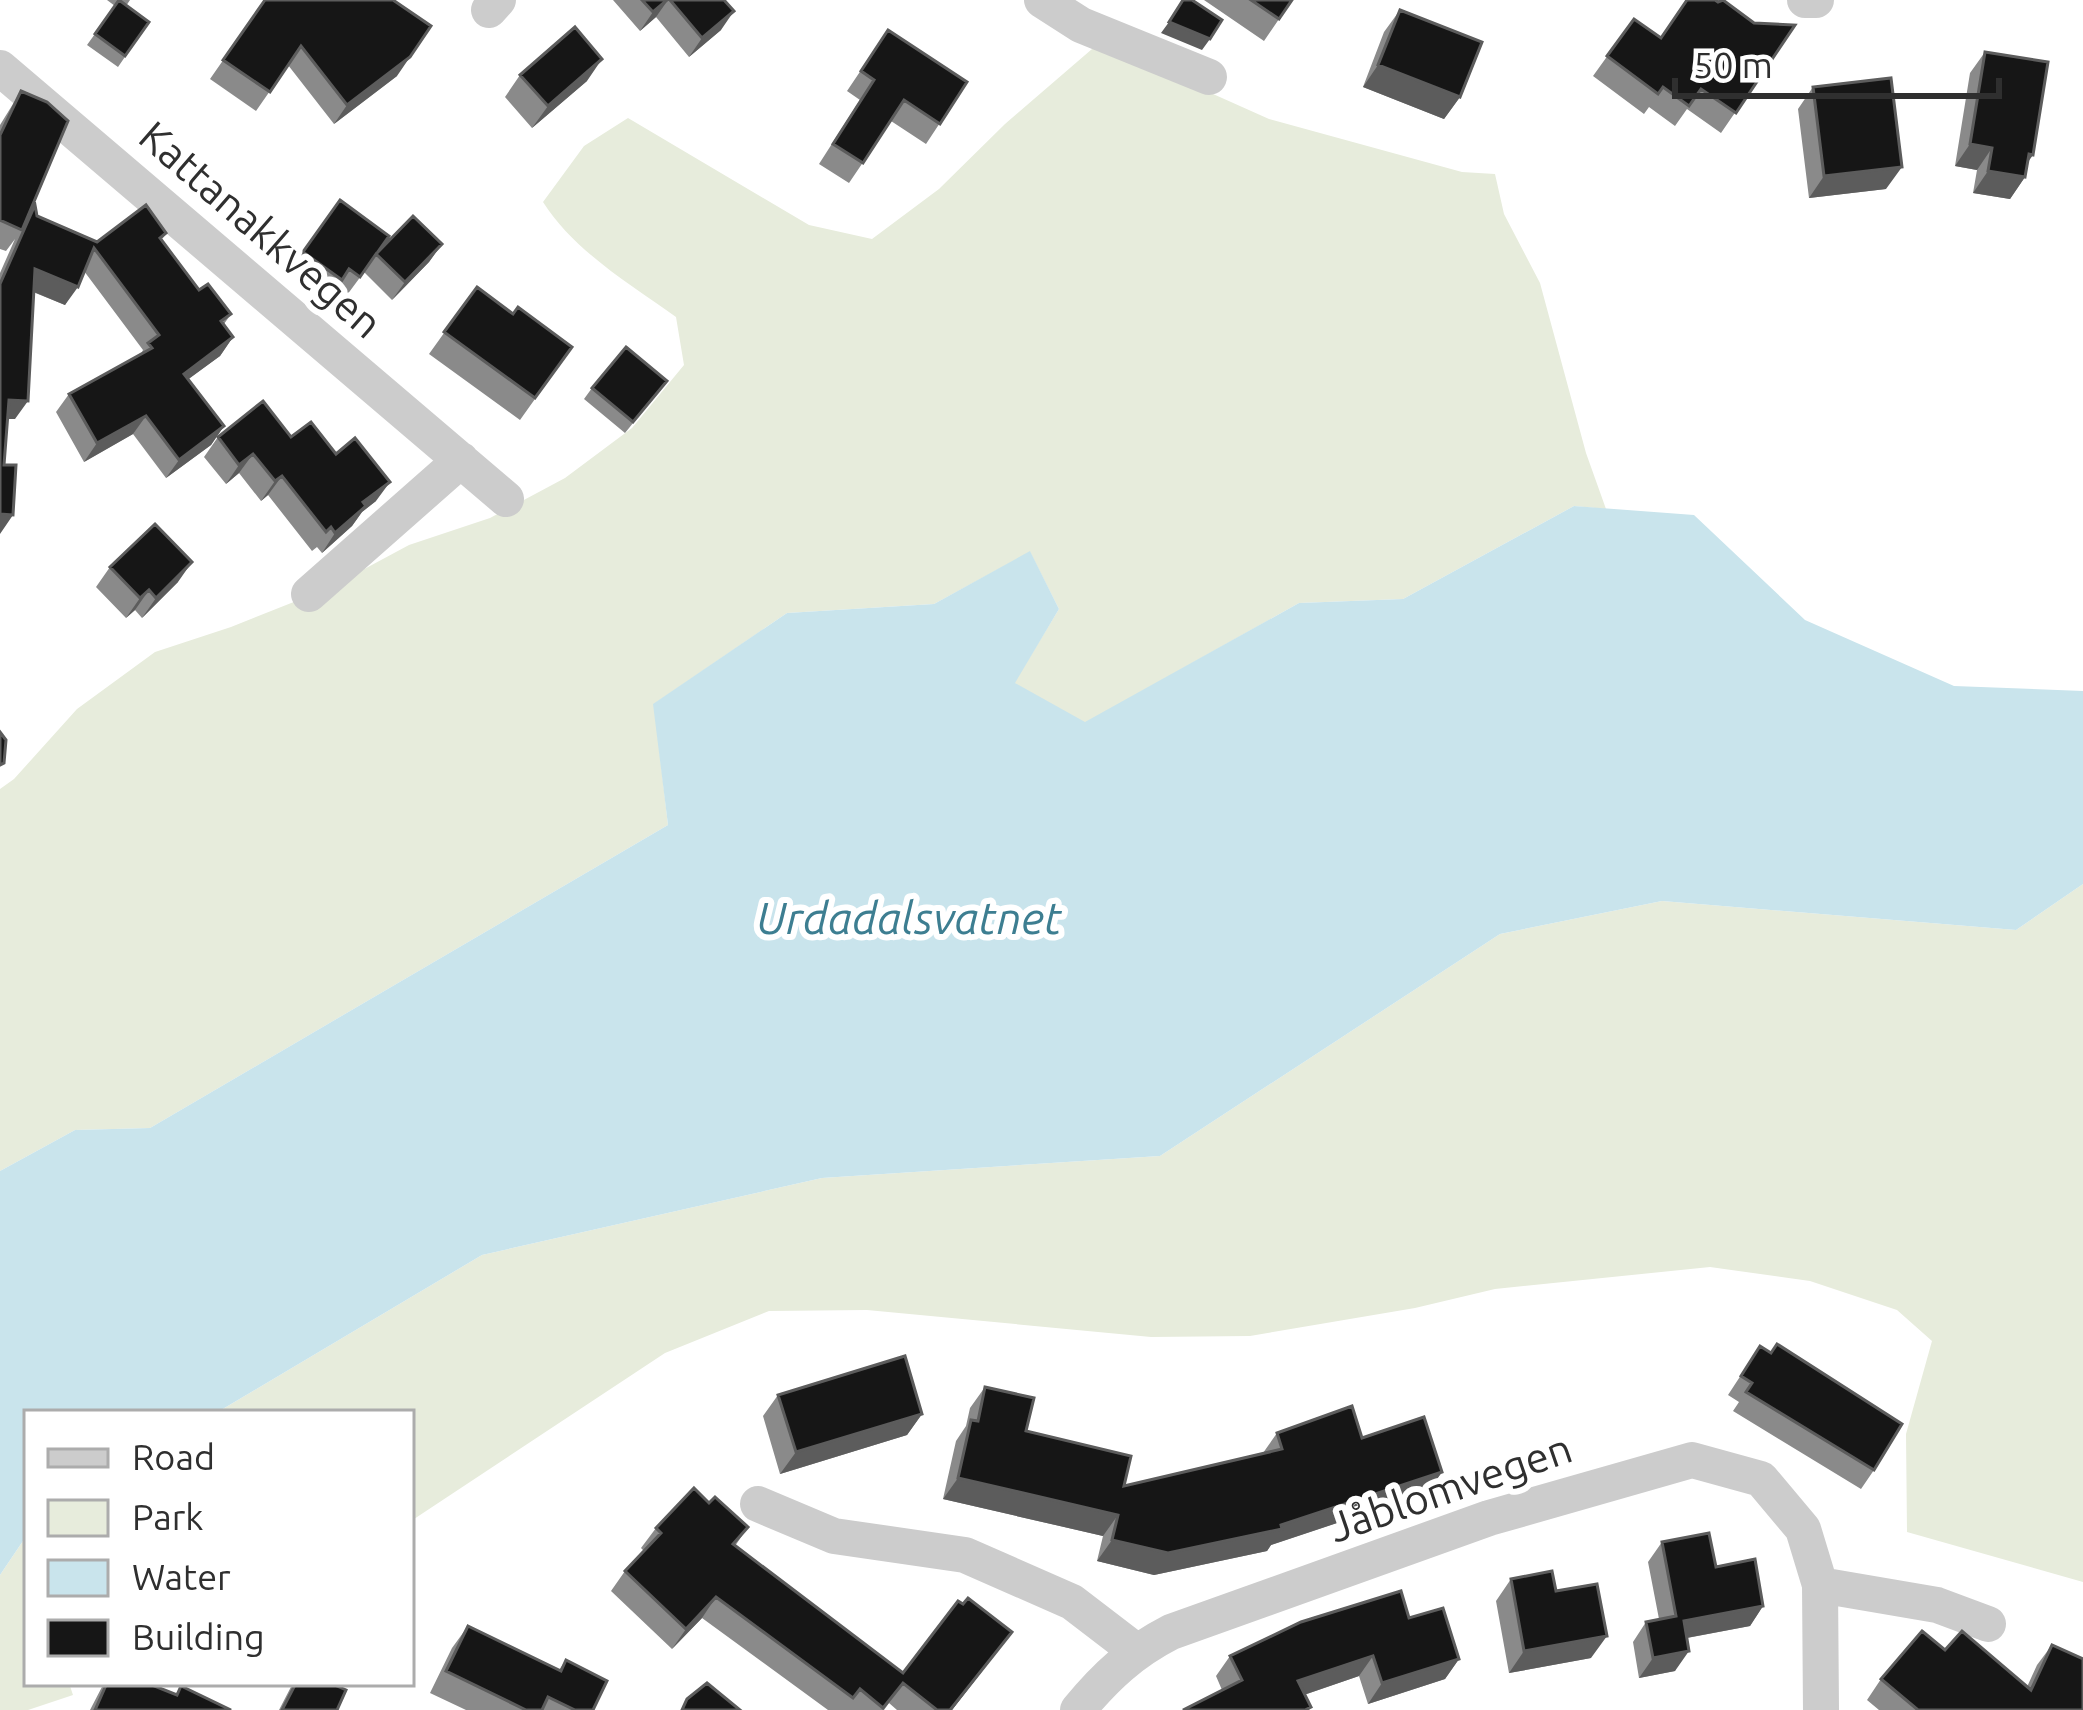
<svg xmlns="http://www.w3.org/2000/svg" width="2083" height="1710" font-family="Ubuntu,sans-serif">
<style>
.green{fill:#e7ecdc}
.water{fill:#c9e4ec}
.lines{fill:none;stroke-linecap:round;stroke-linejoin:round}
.minor{stroke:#ccc;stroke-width:36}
.wall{fill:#8a8a8a}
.shaded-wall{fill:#5c5c5c}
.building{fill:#161616;stroke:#5c5c5c;stroke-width:3}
.labels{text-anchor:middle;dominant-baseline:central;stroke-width:12;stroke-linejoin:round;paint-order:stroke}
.street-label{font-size:42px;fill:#2f2f2f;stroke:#fff}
.water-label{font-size:45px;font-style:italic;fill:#3d7e91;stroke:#fff}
</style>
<rect width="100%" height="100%" fill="#fff"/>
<path class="green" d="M1099 43 1269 119 1462 172 1495 174 1504 214 1540 283 1586 453 1606 509 1574 506 1403 599 1299 603 1085 723 1014 683 1059 609 1030 552 934 604 787 613 654 704 668 825 150 1128 75 1130 0 1171V789L14 779 77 709 155 652 231 627 329 588 409 545 490 518 565 478 632 428 684 365 676 317C630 284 574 251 543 202L584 146 628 118 809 225 872 239 939 189 1005 124Z
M2083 884V1582L1907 1532 1906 1434 1932 1341 1897 1310 1810 1281 1710 1267 1495 1289 1415 1308 1250 1336 1151 1337 867 1310 769 1311 665 1353 411 1521V1413H216L482 1255 822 1178 1160 1156 1500 934 1662 901 2016 930Z
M27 1535V1683H69L73 1695 28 1710H0V1575Z"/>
<path class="water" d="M1574 506 1694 515 1805 620 1954 686 2083 691V884L2016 930 1662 901 1500 934 1160 1156 822 1178 482 1255 216 1413H27V1535L0 1575V1171L75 1130 150 1128 668 825 653 704 787 613 934 604 1030 551 1059 609 1015 683 1085 722 1299 603 1403 599Z"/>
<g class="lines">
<path class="minor" d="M1042 0 1081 25 1209 77
M1805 0H1816
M489 10 498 0
M0 68 506 499
M309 594 461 460
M758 1504 834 1536 965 1555 1072 1602 1136 1651
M1820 1585 1937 1605 1988 1624
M1078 1710C1106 1676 1132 1652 1171 1632L1489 1518 1692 1460 1761 1479 1803 1529 1820 1585 1821 1710"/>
</g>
<path class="wall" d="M107 0H130L126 6 149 22 118 67 87 45 115 6Z
M265 0 397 76 334 124 288 65 256 111 210 79Z
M613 0H724L721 30 689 57 656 17 640 31Z
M1204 0H1292L1264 41Z
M1400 10 1460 97 1444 119 1363 87 1384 32Z
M1634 19 1661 38 1754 23 1795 25 1721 133 1687 109 1675 126 1649 107 1644 114 1593 76Z
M888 30 967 82 926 144 891 121 849 183 819 164 860 100 847 91Z
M1985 52 2027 163 2025 177 2010 199 1973 193 1977 170 1955 166 1970 73Z
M520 75 587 81 532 128 505 97Z
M1813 87 1886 189 1809 198 1798 109Z
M21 91 28 215 35 205 37 216 97 242 166 233 161 241 199 290 231 314 224 324 233 337 220 356 188 379 224 426 211 445 166 478 133 434 84 462 56 412 69 394 141 354 143 350 84 271 65 305 33 292 15 419H7L0 534V273L15 239 6 251 0 249V125Z
M340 200 377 253 442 244 429 262 392 300 364 272 347 295 336 287 329 298 290 270Z
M477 287 513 314 572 347 520 420 429 354Z
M667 381 625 433 584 399 592 388Z
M218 437H291L376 501 362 512 352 526 322 553 317 547 312 551 268 495 261 501 239 473 226 484 204 457Z
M110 567 178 582 142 618 135 610 126 618 96 587Z
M1760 1346 1874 1470 1861 1489 1733 1411 1739 1402 1728 1395Z
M985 1387 1026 1431 1124 1486 1263 1453 1277 1433 1362 1438 1442 1472 1427 1493 1271 1545 1267 1551 1154 1575 1097 1561 1103 1536 943 1499 956 1441 966 1426 970 1408Z
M778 1395 922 1414 907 1435 780 1474 763 1416Z
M709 1503 748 1527 735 1546 903 1673 997 1652 952 1710H897L889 1703 884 1710H828L702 1618 672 1649 611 1591 625 1571 644 1551 641 1548 656 1528Z
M1662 1542 1716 1567 1763 1606 1750 1626 1687 1638 1675 1671 1639 1678 1633 1642 1646 1622 1659 1619 1648 1562Z
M1511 1579 1556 1591 1591 1658 1509 1673 1496 1601Z
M1409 1618 1459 1659 1445 1679 1368 1704 1359 1676 1304 1695 1311 1707 1309 1710H1183L1222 1690 1216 1676 1230 1656Z
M468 1626 559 1670 566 1660 593 1710H466L430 1693 452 1648Z
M2052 1645 2083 1710H1879L1867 1700 1881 1679 1945 1650 2027 1687 2037 1665Z
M104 1683H147L175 1695 181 1686 231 1710H90Z
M293 1683H330L337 1710H279Z"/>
<path class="shaded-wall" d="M668 0 656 17 640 31 653 12Z
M734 11 721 30 689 57 702 38Z
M1169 22 1210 39 1202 50 1161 33Z
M410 57 397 76 334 124 347 105Z
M602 59 587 81 532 128 548 106Z
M1378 65 1460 97 1444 119 1363 87Z
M1970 144 1992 148 1977 170 1955 166Z
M2029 154 2033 155 2018 176 2025 177 2010 199 1973 193 1988 171Z
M1902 167 1886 189 1809 198 1824 176Z
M442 244 429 262 392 300 405 282Z
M35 269 78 287 65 305 22 287Z
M233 337 220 356 171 392 184 374Z
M9 400 28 401 15 419H0Z
M146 416 133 434 84 462 97 443Z
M224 426 211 445 166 478 179 460Z
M253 454 239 473 226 484 239 465Z
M282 476 268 495 261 501 275 481Z
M390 482 376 501 362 512 352 526 322 553 335 533 363 502Z
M0 514 13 515 0 534Z
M192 562 178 582 142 618 156 598Z
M149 590 135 610 126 618 140 598Z
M922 1414 907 1435 780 1474 796 1452Z
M1442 1472 1427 1493 1271 1545 1267 1551 1154 1575 1097 1561 1112 1540 1281 1525Z
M958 1478 1118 1515 1103 1536 943 1499Z
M716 1597 702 1618 672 1649 686 1629Z
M1763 1606 1750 1626 1670 1641 1684 1621Z
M1012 1632 952 1710H950Z
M1607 1636 1591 1658 1509 1673 1524 1651Z
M1689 1651 1675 1671 1639 1678 1653 1658Z
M1373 1656 1359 1676 1283 1702 1298 1681Z
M1459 1659 1445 1679 1368 1704 1382 1683Z"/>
<path class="building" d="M119 0 149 22 125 56 95 34Z
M265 0H393L431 26 410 57 347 105 301 46 270 92 223 60Z
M642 0H667L653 12Z
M670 0H724L734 11 702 38Z
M1183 0H1192L1222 20 1210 39 1169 22Z
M1251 0H1292L1279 19Z
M1687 0H1715L1718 2 1723 0 1754 23 1795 25 1736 113 1701 89 1689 106 1663 87 1658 94 1607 56 1634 19 1661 38Z
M1400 10 1482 42 1460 97 1378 65Z
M575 27 602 59 548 106 520 75Z
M888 30 967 82 940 124 904 100 863 163 833 144 874 80 861 71Z
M1985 52 2048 62 2033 155 2029 154 2025 177 1988 171 1992 148 1970 144Z
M1891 78 1902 167 1824 176 1813 87Z
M21 91 47 102 68 121 22 230 0 220V135Z
M340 200 389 236 377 253 413 216 442 244 405 282 376 254 360 277 349 269 342 280 303 252Z
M35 205 37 216 97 242 146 205 166 233 160 238 199 290 208 284 231 314 221 321 233 337 184 374 224 426 179 460 146 416 97 443 69 394 152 348 148 343 159 335 94 248 78 287 35 269 28 401 9 400 4 465H16L13 515 0 514V284Z
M477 287 513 314 518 307 572 347 535 398 444 332Z
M626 347 667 381 633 422 592 388Z
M263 401 291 437 311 422 336 454 355 438 390 482 363 502 366 506 335 533 331 527 326 532 282 476 275 481 253 454 239 465 218 437Z
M155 524 192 562 156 598 149 590 140 598 110 567Z
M0 732 6 740 4 763 0 765Z
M1777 1344 1902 1424 1874 1470 1746 1392 1752 1383 1741 1376 1760 1346 1771 1353Z
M905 1356 922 1414 796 1452 778 1395Z
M985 1387 1034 1398 1026 1431 1131 1456 1124 1486 1282 1449 1277 1433 1352 1406 1362 1438 1424 1417 1442 1472 1281 1525 1282 1529 1168 1553 1112 1540 1118 1515 958 1478 971 1420 978 1421Z
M694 1488 709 1503 715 1497 748 1527 733 1544 903 1673 958 1601 963 1604 968 1598 1012 1632 950 1710H937L903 1683 883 1708 860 1689 853 1698 716 1597 686 1629 625 1571 661 1533 656 1528Z
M1709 1533 1716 1567 1755 1559 1763 1606 1684 1621 1689 1651 1653 1658 1646 1622 1676 1616 1662 1542Z
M1552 1571 1556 1591 1597 1584 1607 1636 1524 1651 1511 1579Z
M1401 1591 1409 1618 1443 1608 1459 1659 1382 1683 1373 1656 1298 1681 1311 1707 1305 1710H1183L1242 1680 1230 1656 1301 1622Z
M468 1626 561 1671 566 1660 607 1681 593 1710H575L548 1697 542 1710H526L446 1671Z
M1922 1631 1945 1650 1962 1631 2031 1690 2052 1645 2083 1659V1710H1918L1881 1679Z
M107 1683H147L177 1695 181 1686 231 1710H95Z
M296 1683H330L346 1690 337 1710H282Z
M707 1683 740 1710H682L687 1699Z"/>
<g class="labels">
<g class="street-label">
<text transform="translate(261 229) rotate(41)">Kattanakkvegen</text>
<text transform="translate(1450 1487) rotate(-19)">Jåblomvegen</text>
</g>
<g class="water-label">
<text x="909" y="917">Urdadalsvatnet</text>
</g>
</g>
<rect x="24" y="1410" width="390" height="276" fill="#ffffff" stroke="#acacac" stroke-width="3"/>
<rect x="48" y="1449" width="60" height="18" fill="#cccccc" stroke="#acacac" stroke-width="3"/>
<text x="132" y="1470" font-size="36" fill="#2f2f2f">Road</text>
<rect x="48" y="1500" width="60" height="36" fill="#e7ecdc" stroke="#acacac" stroke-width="3"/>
<text x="132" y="1530" font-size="36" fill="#2f2f2f">Park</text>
<rect x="48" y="1560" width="60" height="36" fill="#c9e4ec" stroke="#acacac" stroke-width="3"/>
<text x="132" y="1590" font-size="36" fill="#2f2f2f">Water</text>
<rect x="48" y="1620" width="60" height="36" fill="#161616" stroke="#acacac" stroke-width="3"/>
<text x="132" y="1650" font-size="36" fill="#2f2f2f">Building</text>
<path d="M1675 78v18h324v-18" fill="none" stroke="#2f2f2f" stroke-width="6"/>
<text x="1693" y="78" font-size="36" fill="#2f2f2f" stroke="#ffffff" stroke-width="9" paint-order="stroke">50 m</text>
</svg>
